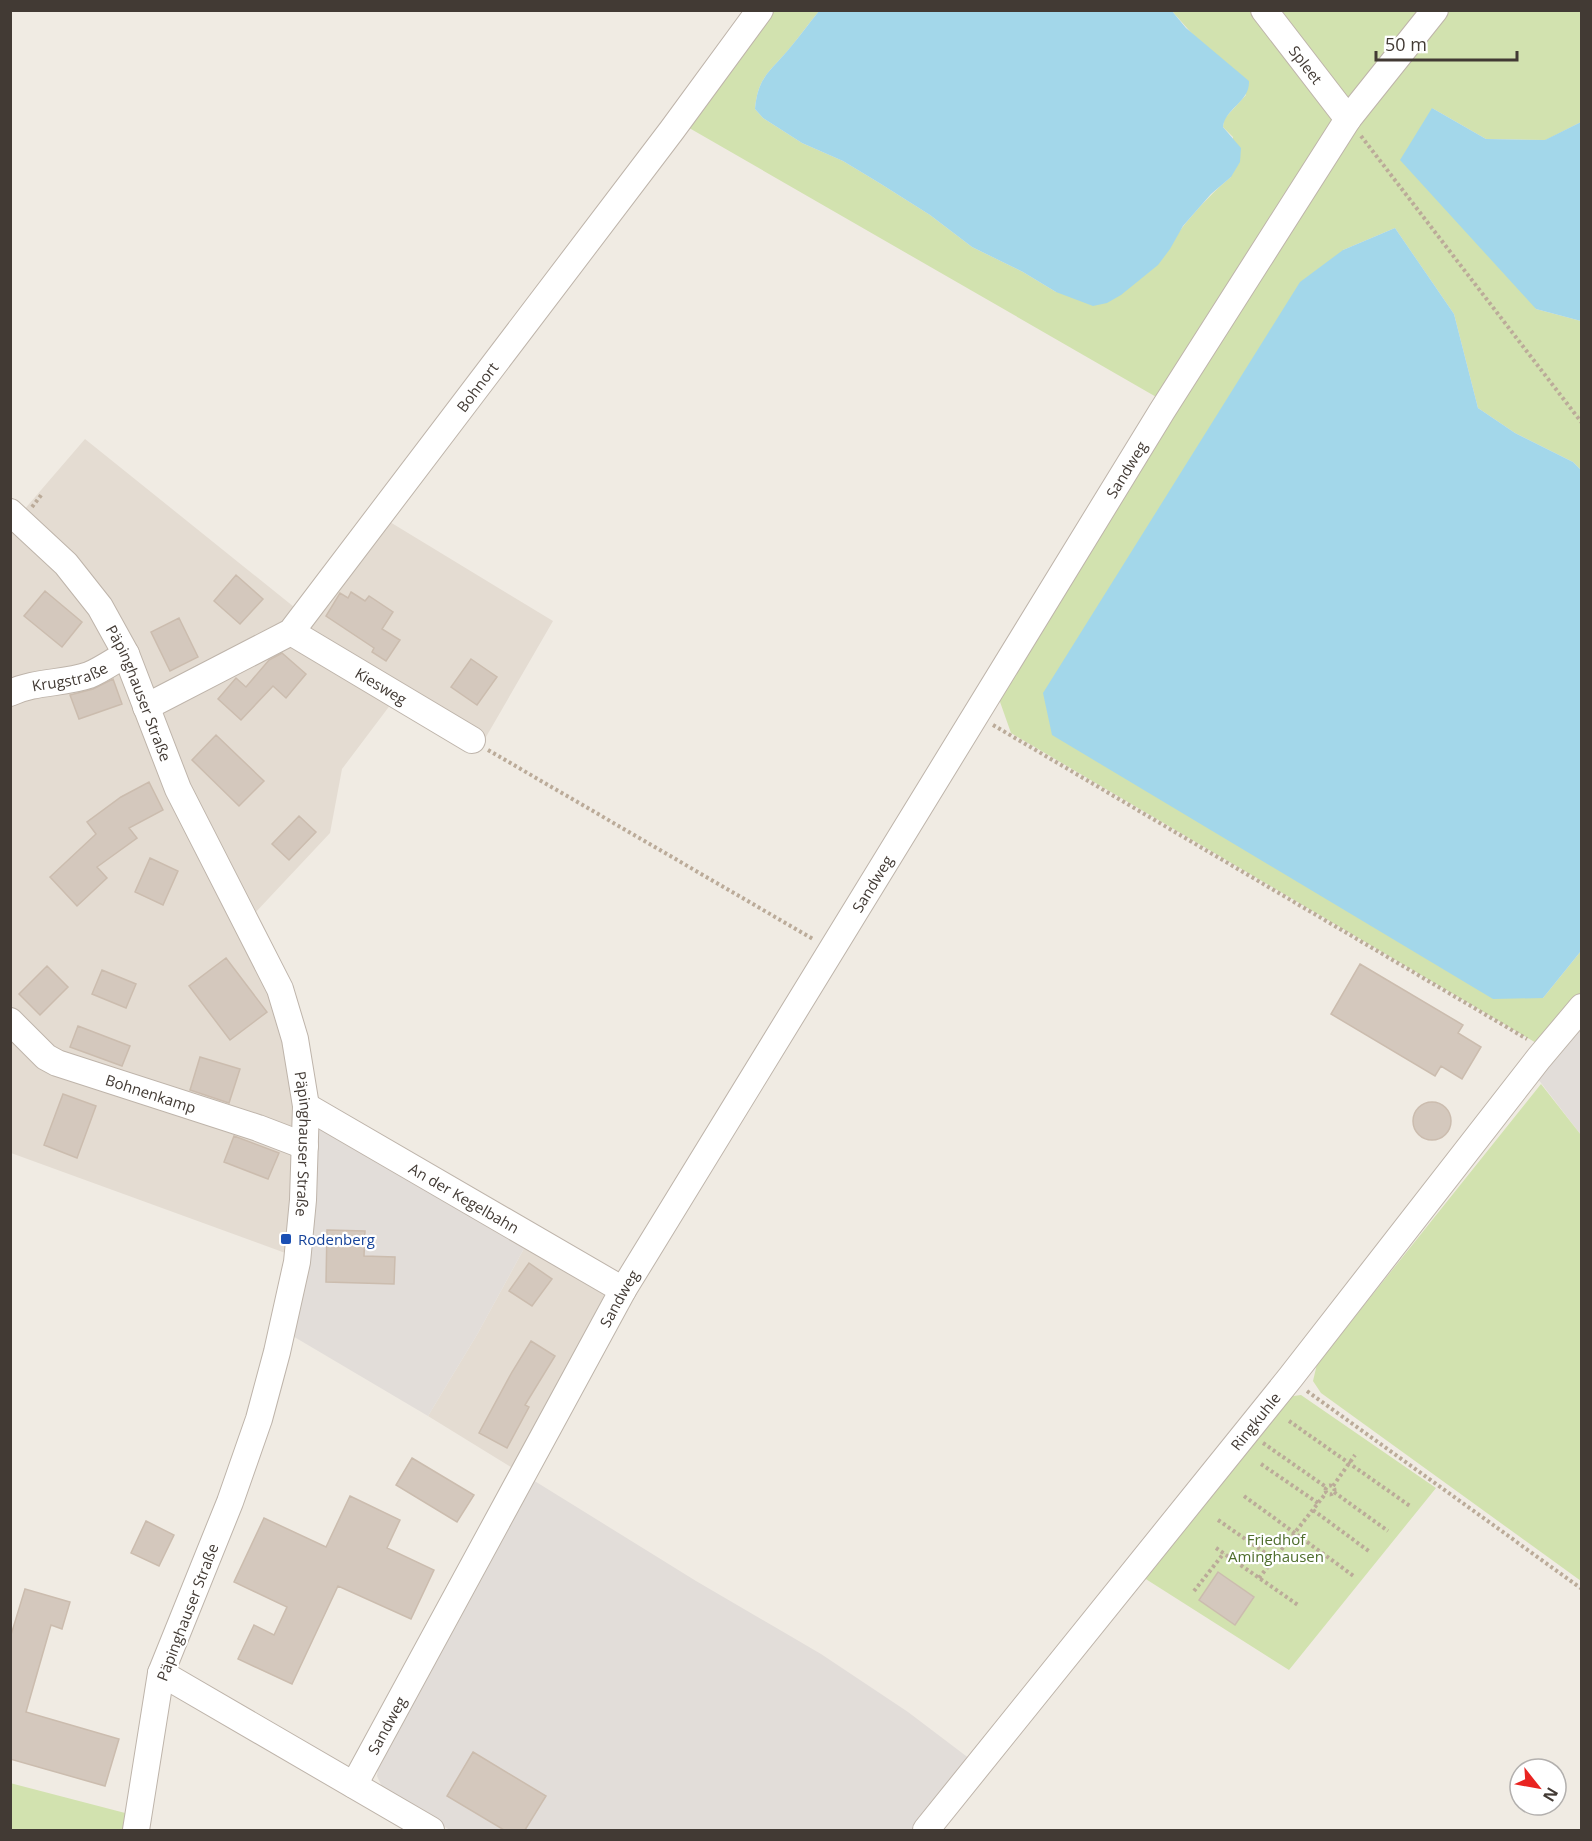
<svg xmlns="http://www.w3.org/2000/svg" width="1592" height="1841" font-family="'Open Sans',sans-serif">
<style>
.residential{fill:#e4dcd2}
.industrial{fill:#e2ddd9}
.green{fill:#d2e2af}
.water{fill:#a3d7ea}
.building{fill:#d4c8bd;stroke:#cbbcae;stroke-width:1.5}
.lines{fill:none;stroke-linecap:round;stroke-linejoin:round}
.minor-casing{stroke:#beb4aa;stroke-width:28}
.path{stroke:#bbab99;stroke-width:4;stroke-dasharray:3 3;stroke-linecap:butt}
.minor{stroke:#fff;stroke-width:26}
.transit-dot{fill:#1a4fb4;stroke:#fff;stroke-width:2}
.labels{text-anchor:middle;dominant-baseline:central;stroke-width:4.5;stroke-linejoin:round;paint-order:stroke}
.street-label{font-size:15px;fill:#423a34;stroke:#fff}
.transit-label{font-size:15px;fill:#164399;stroke:#fff;text-anchor:start}
.park-label{font-size:15px;fill:#4e6e2c;stroke:#fff}
</style>
<rect width="100%" height="100%" fill="#f0ebe3"/>
<path class="residential" d="M85 439 299 611 385 519 553 621 479 749 394 700 342 769 330 833 253 915 309 1098 288 1254 11 1153 10 500 23 511Z
M527 1243 610 1295 519 1472 428 1416 478 1333Z"/>
<path class="industrial" d="M1581 1025V1135L1538 1079Z
M318 1124 527 1243 478 1333 428 1416 291 1335Z
M533 1480 696 1581 821 1654 908 1712 970 1759 913 1830H450L384 1791 377 1776 379 1761Z"/>
<path class="green" d="M768 11H819C809 23 800 36 790 48 770 72 758 76 755 109L763 118 802 143 843 161 881 184 930 215 972 247 1023 272 1056 292 1147 272C1166 260 1171 241 1185 224 1199 207 1214 191 1231 177L1233 137 1223 127 1224 119 1246 95 1172 11H1256L1339 119 1158 398 684 125Z
M1276 11H1425L1349 106Z
M1449 11H1581V122L1546 140 1486 139 1432 108 1536 309 1581 321V470L1573 462 1515 433 1478 408 1454 314 1395 228 1343 250 1543 998 1581 951V1000L1543 1047 1011 733 999 699 1334 158Z
M1541 1084 1581 1135V1581L1321 1393 1313 1381 1317 1364Z
M1301 1395 1436 1488 1289 1670 1141 1576 1286 1397Z
M10 1783 129 1814 127 1830H11Z"/>
<path class="water" d="M819 11H1172L1186 28 1249 81C1250 102 1225 108 1223 127L1241 148 1240 162 1231 177 1211 194 1183 226 1170 249 1158 265 1121 295 1107 303 1093 306 1056 292 1023 272 972 247 930 215 881 184 843 161 802 143 763 118 755 109C758 76 770 72 789 49 800 36 809 23 819 11Z
M1432 108 1486 139 1545 140 1581 122V321L1536 309 1400 160Z
M1395 228 1454 314 1478 408 1515 433 1573 462 1581 470V951L1543 998 1493 999 1052 735 1043 693 1300 282 1343 250Z"/>
<path class="building" d="M236 575 263 599 240 624 214 601Z
M45 591 82 622 62 647 24 616Z
M351 592 365 601 369 596 393 612 382 629 400 640 386 661 372 652 374 648 326 616 340 593 348 598Z
M179 618 198 657 170 671 151 632Z
M282 653 306 674 286 698 273 686 241 720 218 699 236 678 246 687 269 660Z
M471 659 497 677 477 705 451 687Z
M113 679 122 704 79 719 70 695 93 689Z
M216 735 264 781 239 806 192 760Z
M149 782 163 810 129 828 137 838 97 867 107 878 77 906 50 877 96 834 87 822 121 797Z
M299 816 316 832 289 860 272 844Z
M150 858 178 871 163 905 135 892Z
M226 958 267 1012 230 1040 189 986Z
M1360 964 1463 1025 1458 1033 1481 1047 1462 1079 1441 1066 1435 1076 1331 1014Z
M47 966 68 987 40 1015 19 994Z
M102 970 136 984 126 1008 92 994Z
M78 1026 130 1046 122 1066 70 1047Z
M200 1057 240 1069 229 1103 190 1090Z
M63 1094 96 1106 77 1158 44 1145Z
M1413 1121a19 19 0 1 1 38 0a19 19 0 1 1-38 0Z
M234 1136 279 1153 268 1179 224 1162Z
M327 1230 365 1231 364 1256 395 1257 394 1284 326 1282Z
M529 1263 552 1279 532 1306 509 1291Z
M531 1341 555 1356 525 1405 529 1407 507 1448 479 1433 512 1372Z
M412 1458 474 1495 457 1522 396 1485Z
M350 1496 400 1520 387 1548 434 1570 411 1619 338 1586 292 1684 238 1659 254 1625 274 1635 287 1607 234 1582 264 1518 326 1547Z
M146 1521 174 1535 159 1566 131 1553Z
M1218 1572 1254 1597 1235 1625 1199 1600Z
M25 1589 70 1602 62 1629 51 1625 26 1712 119 1739 105 1786 10 1759V1638Z
M473 1752 546 1796 525 1830H504L447 1796Z"/>
<g class="lines">
<g class="minor-casing">
<g id="minor">
<path id="s1" d="M1264 10 1348 119"/>
<path id="s2" d="M10 512 66 564 100 607 126 654 178 789 280 989 295 1039 306 1106 303 1200 297 1262 277 1352 259 1419 230 1502 161 1673 136 1830"/>
<path id="s3" d="M291 632 472 740"/>
<path id="s4" d="M10 693C35 681 63 684 89 675 101 670 114 661 126 654"/>
<path id="s5" d="M146 707 291 632 672 130 760 10"/>
<path id="s6" d="M10 1021 46 1057 57 1063 258 1128 305 1146"/>
<path id="s7" d="M306 1106 623 1290"/>
<path d="M161 1673 431 1830"/>
<path id="s8" d="M354 1785 623 1290 1162 411 1348 119 1435 10"/>
<path id="s9" d="M926 1830 1290 1378 1539 1058 1582 1007"/>
</g>
</g>
<path class="path" d="M1361 136 1582 423
M32 507 42 494
M993 725 1527 1039
M488 750 813 939
M1307 1391 1582 1589
M1289 1421 1410 1506
M1263 1443 1326 1487
M1261 1464 1318 1503
M1325.5 1490a4.5 4.5 0 1 1 9 0a4.5 4.5 0 1 1-9 0Z
M1333 1486 1355 1455
M1334 1492 1388 1531
M1244 1496 1355 1577
M1313 1510 1370 1552
M1218 1520 1274 1559
M1216 1548 1298 1605
M1259 1578 1326 1493
M1194 1591 1224 1553"/>
<use href="#minor" class="minor"/>
</g>
<rect class="transit-dot" x="280" y="1233" width="12" height="12" rx="3"/>
<g class="labels">
<g class="street-label">
<text stroke="none"><textPath href="#s1" startOffset="69">Spleet</textPath></text>
<text stroke="none"><textPath href="#s5" startOffset="471">Bohnort</textPath></text>
<text stroke="none"><textPath href="#s8" startOffset="1526">Sandweg</textPath></text>
<text stroke="none"><textPath href="#s4" startOffset="62">Krugstraße</textPath></text>
<text stroke="none"><textPath href="#s3" startOffset="105">Kiesweg</textPath></text>
<text stroke="none"><textPath href="#s2" startOffset="226">Päpinghauser Straße</textPath></text>
<text stroke="none"><textPath href="#s8" startOffset="1040">Sandweg</textPath></text>
<text stroke="none"><textPath href="#s6" startOffset="162">Bohnenkamp</textPath></text>
<text stroke="none"><textPath href="#s2" startOffset="712">Päpinghauser Straße</textPath></text>
<text stroke="none"><textPath href="#s7" startOffset="183">An der Kegelbahn</textPath></text>
<text stroke="none"><textPath href="#s8" startOffset="554">Sandweg</textPath></text>
<text stroke="none"><textPath href="#s9" startOffset="525">Ringkuhle</textPath></text>
<text transform="translate(187 1612) rotate(-69)">Päpinghauser Straße</text>
<text stroke="none"><textPath href="#s8" startOffset="68">Sandweg</textPath></text>
</g>
<g class="transit-label">
<text x="298" y="1239">Rodenberg</text>
</g>
<g class="park-label">
<text x="1276" y="1539">Friedhof<tspan x="1276" dy="17">Aminghausen</tspan></text>
</g>
</g>
<rect width="1592" height="1841" fill="none" stroke="#423a34" stroke-width="24"/>
<g transform="translate(1538 1787) rotate(121)"><circle r="28" fill="#ffffff" stroke="#b3b0ae" stroke-width="1.5"/>
<path d="M0-4.5L10 22L0 15L-10 22Z" fill="#e92421"/>
<text y="-9" font-size="16" font-weight="bold" text-anchor="middle" fill="#423a34">N</text>
</g>
<path d="M1376 51v9h141v-9" fill="none" stroke="#423a34" stroke-width="3"/>
<text x="1385" y="51" font-size="18" fill="#423a34" stroke="#ffffff" stroke-width="4.5" paint-order="stroke">50 m</text>
</svg>
